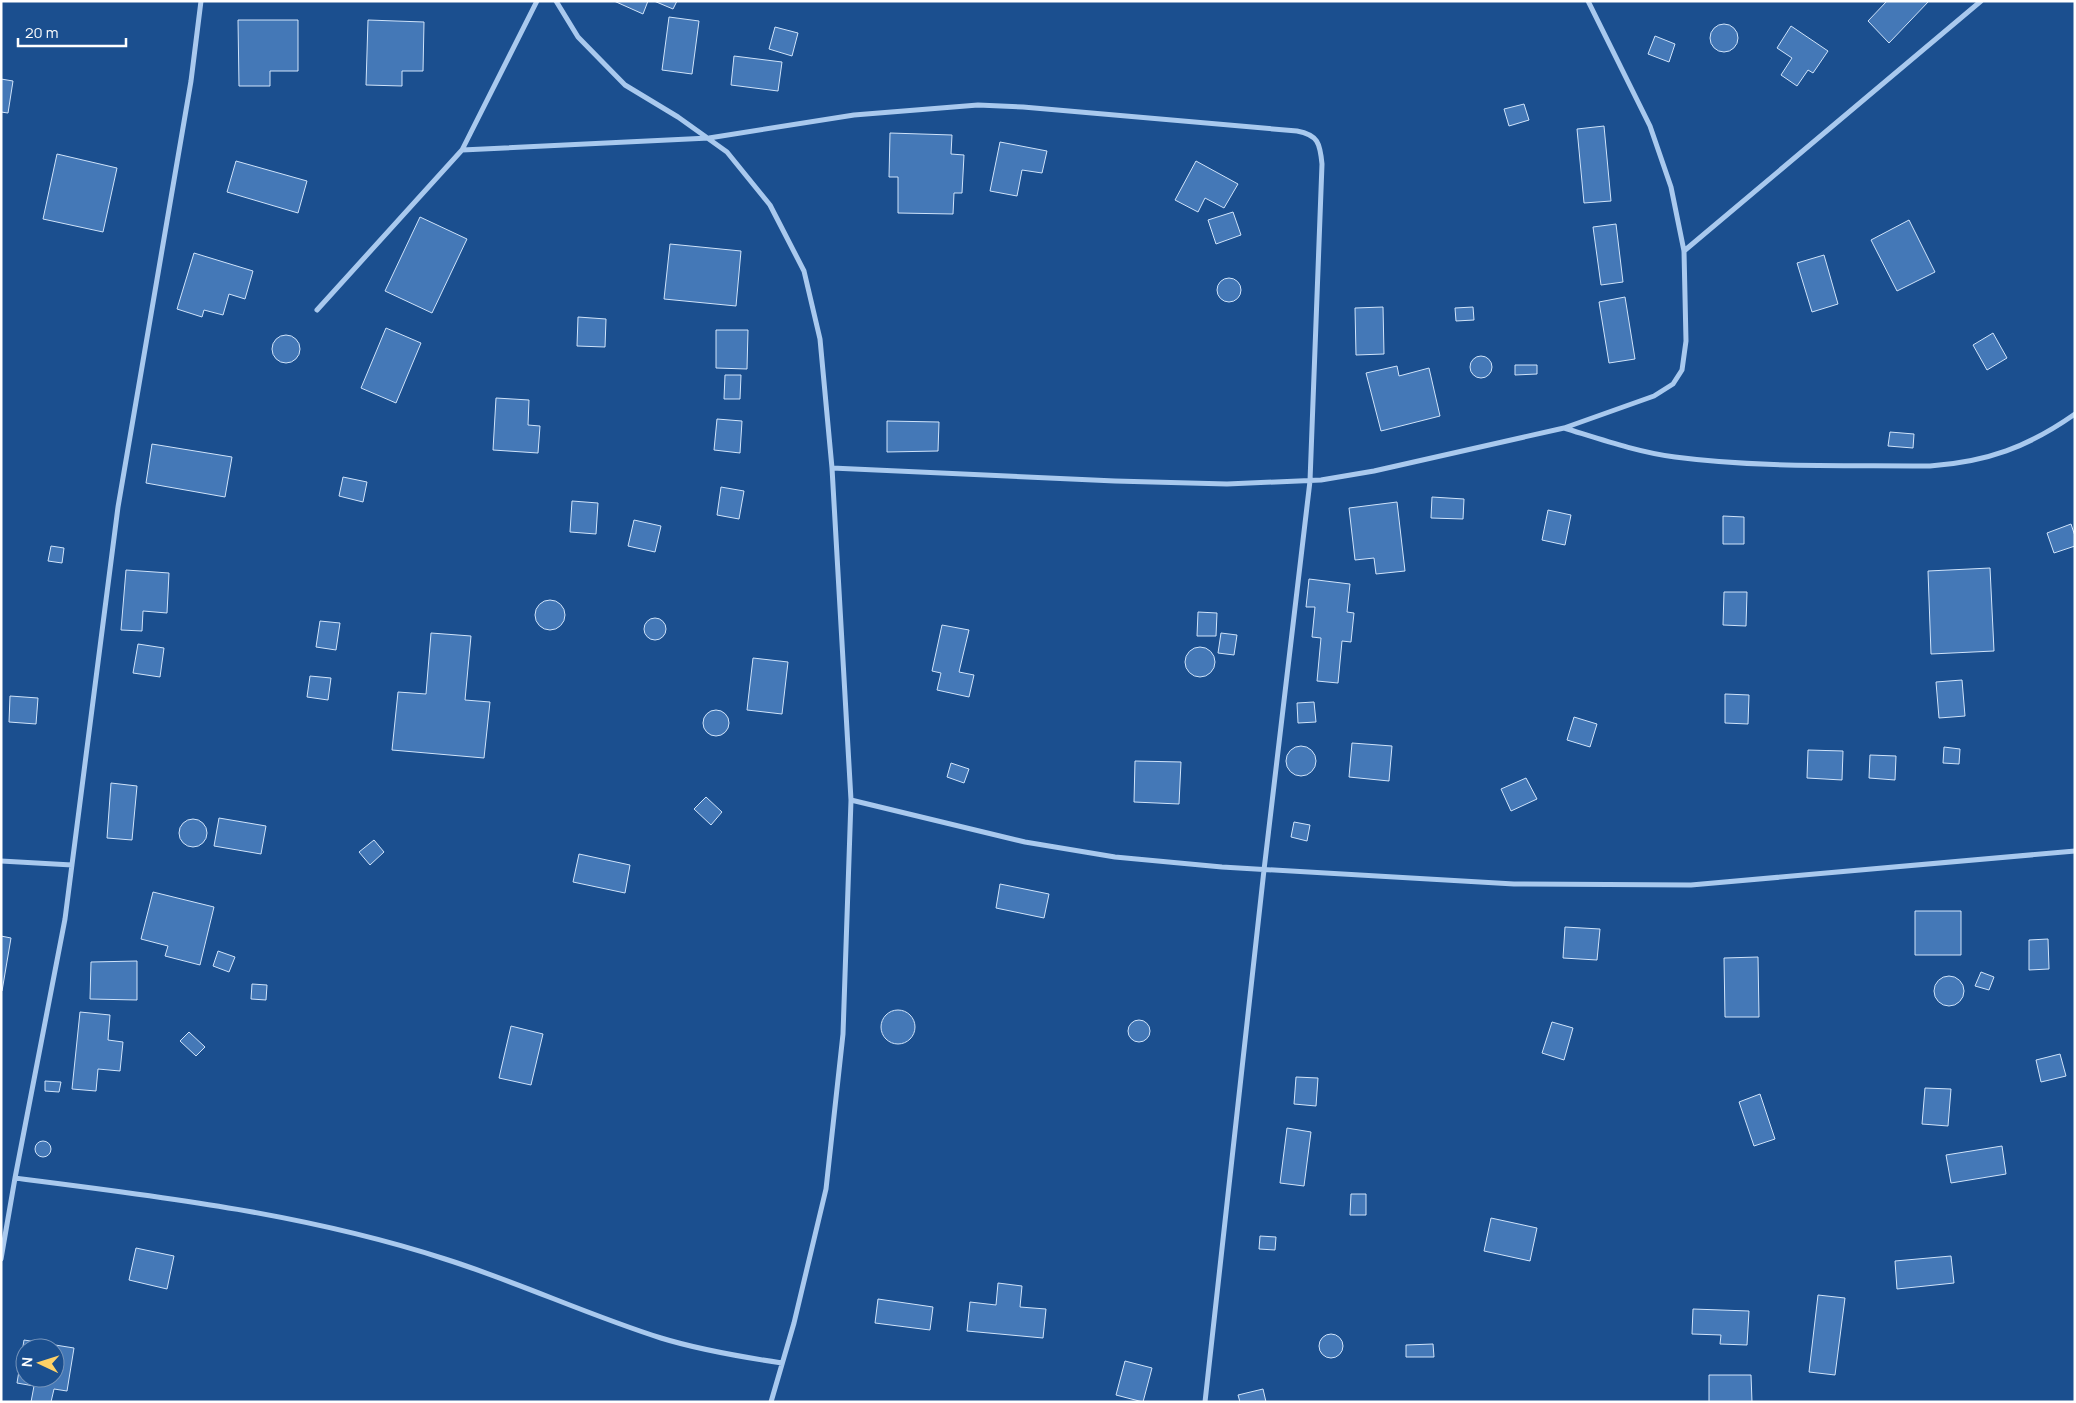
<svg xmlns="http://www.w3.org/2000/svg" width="2076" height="1403" font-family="Manrope,sans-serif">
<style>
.building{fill:#4478b7;stroke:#cfe3fa;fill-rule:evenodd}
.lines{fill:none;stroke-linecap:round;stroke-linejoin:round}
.minor{stroke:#a9c9ee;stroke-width:5}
</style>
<rect width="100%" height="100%" fill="#1b4f8f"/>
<path class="building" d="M614 1H648L643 14Z
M654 1H677L673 9Z
M1887 1H1929L1889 43 1868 21Z
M669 17 699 21 692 74 662 70Z
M238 20H298V71H270V86H239Z
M368 20 424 22 423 71H402V86L366 85Z
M1710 38a14 14 0 1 1 28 0a14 14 0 1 1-28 0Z
M1791 26 1828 51 1813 73 1808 70 1797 86 1781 75 1792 58 1777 48Z
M775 27 798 33 792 56 769 49Z
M1655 36 1675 44 1669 62 1648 54Z
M734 56 782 62 778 91 731 85Z
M1 79 13 81 8 113 1 112Z
M1524 104 1529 120 1509 126 1504 109Z
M1604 126 1611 201 1584 203 1577 129Z
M890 133 952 135 951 154 964 155 962 193H954L953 214 898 213V177H889Z
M1000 142 1047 151 1042 173 1022 170 1017 196 990 191Z
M57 154 117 168 103 232 43 219Z
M236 161 307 181 298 213 227 192Z
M1196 161 1238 184 1224 208 1205 198 1198 212 1175 200Z
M1233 212 1241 235 1216 244 1208 220Z
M420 217 467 239 432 313 385 291Z
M1909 220 1935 272 1897 291 1871 240Z
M1616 224 1623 282 1601 285 1593 227Z
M670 244 741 251 736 306 664 299Z
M194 253 253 271 245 299 229 294 223 315 204 310 202 317 177 309Z
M1824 255 1838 304 1812 312 1797 263Z
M1217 290a12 12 0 1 1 24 0a12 12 0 1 1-24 0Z
M1625 297 1635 359 1609 363 1599 302Z
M1383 307 1384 354 1356 355 1355 308Z
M1473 307 1474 320 1456 321 1455 308Z
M578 317 606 319 605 347 577 346Z
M386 328 421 343 396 403 361 388Z
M716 330H748L747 369 716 368Z
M1993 333 2007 358 1987 370 1973 345Z
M272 349a14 14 0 1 1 28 0a14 14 0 1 1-28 0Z
M1470 367a11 11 0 1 1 22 0a11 11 0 1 1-22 0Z
M1515 365H1537V374L1515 375Z
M1397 366 1399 376 1429 368 1440 416 1381 431 1366 373Z
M725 375H741L740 399H724Z
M496 398 529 400 528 425 540 426 538 453 493 450Z
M717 419 742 421 740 453 714 450Z
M887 421 939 422 938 451 887 452Z
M1890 432 1914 434 1913 448 1888 446Z
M152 444 232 457 225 497 146 483Z
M343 477 367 482 363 502 339 496Z
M721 487 744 491 739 519 717 515Z
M1432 497 1464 499 1463 519 1431 518Z
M572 501 598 503 596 534 570 532Z
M1397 502 1405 571 1376 574 1374 558 1355 560 1349 508Z
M1548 510 1571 515 1565 545 1542 540Z
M1723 516 1744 517V544H1723Z
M634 520 661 526 655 552 628 546Z
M2071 524 2075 536V546L2054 553 2047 533Z
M51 546 64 548 62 563 48 561Z
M1990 568 1994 651 1931 654 1928 571Z
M126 570 169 573 167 613 143 611 142 631 121 630Z
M1309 579 1350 584 1347 612 1354 613 1351 642 1342 641 1338 683 1317 681 1321 638 1312 637 1315 607H1306Z
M1724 592H1747L1746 626 1723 625Z
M535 615a15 15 0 1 1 30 0a15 15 0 1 1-30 0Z
M1198 612 1217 613 1216 636H1197Z
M644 629a11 11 0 1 1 22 0a11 11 0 1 1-22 0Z
M320 621 340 623 336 650 316 647Z
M942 625 969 630 959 672 974 675 969 697 937 690 941 673 932 671Z
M431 633 471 636 465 700 490 702 484 758 392 750 398 692 426 694Z
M1221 633 1237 635 1234 655 1218 653Z
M138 644 164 648 160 677 133 673Z
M1185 662a15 15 0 1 1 30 0a15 15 0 1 1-30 0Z
M753 658 788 662 782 714 747 710Z
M310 676 331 678 328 700 307 697Z
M1962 680 1965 716 1939 718 1936 682Z
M1725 694 1749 695 1748 724 1725 723Z
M10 696 38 698 36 724 9 722Z
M1314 702 1316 722 1298 723 1297 703Z
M703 723a13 13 0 1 1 26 0a13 13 0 1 1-26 0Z
M1574 717 1597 724 1590 747 1567 740Z
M1352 743 1392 746 1389 781 1349 777Z
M1286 761a15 15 0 1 1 30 0a15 15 0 1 1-30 0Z
M1944 747 1960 749 1959 764 1943 763Z
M1808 750 1843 751 1842 780 1807 778Z
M1870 755 1896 756 1895 780 1869 778Z
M1135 761 1181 762 1179 804 1134 802Z
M951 763 969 769 964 783 947 777Z
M1526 778 1537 799 1511 811 1501 789Z
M111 783 137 786 132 840 107 838Z
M706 797 722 812 711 825 694 809Z
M219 818 266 826 261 854 214 846Z
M179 833a14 14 0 1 1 28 0a14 14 0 1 1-28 0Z
M1294 822 1310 825 1307 841 1291 837Z
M374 840 384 852 370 865 359 852Z
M579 854 630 865 625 893 573 882Z
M1000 884 1049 894 1044 918 996 908Z
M153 892 214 907 200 965 165 956 168 946 141 939Z
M1915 911H1961V955H1915Z
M1565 927 1600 929 1597 960 1563 958Z
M1 936 11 938 2 991H1Z
M2048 939 2049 969 2029 970V940Z
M218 951 235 957 229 972 213 966Z
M1758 957 1759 1017H1725L1724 958Z
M137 961V1000L90 999 91 962Z
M1981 972 1994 977 1989 990 1975 986Z
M1934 991a15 15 0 1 1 30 0a15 15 0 1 1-30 0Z
M252 984 267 985 266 1000 251 999Z
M881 1027a17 17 0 1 1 34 0a17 17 0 1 1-34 0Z
M80 1012 110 1015 108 1040 123 1042 120 1071 98 1069 96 1091 72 1089Z
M1128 1031a11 11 0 1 1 22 0a11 11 0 1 1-22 0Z
M1552 1022 1573 1028 1564 1060 1542 1053Z
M511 1026 543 1034 531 1085 499 1078Z
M189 1032 205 1047 196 1056 180 1041Z
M2060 1054 2066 1076 2041 1082 2036 1060Z
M1296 1077 1318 1078 1316 1106 1294 1104Z
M45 1081 61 1082 59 1092 45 1091Z
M1925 1088 1951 1089 1948 1126 1922 1124Z
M1760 1094 1775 1139 1754 1146 1739 1102Z
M1287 1128 1311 1132 1304 1186 1280 1183Z
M35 1149a8 8 0 1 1 16 0a8 8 0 1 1-16 0Z
M2002 1146 2006 1174 1951 1183 1946 1155Z
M1351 1194H1366V1215H1350Z
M1491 1218 1537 1228 1530 1261 1484 1251Z
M1260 1236 1276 1237 1275 1250 1259 1249Z
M136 1248 174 1256 167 1289 129 1280Z
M1951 1256 1954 1283 1897 1289 1895 1261Z
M998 1283 1022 1286 1020 1307 1046 1309 1043 1338 967 1331 970 1302 996 1305Z
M1818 1295 1845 1298 1835 1375 1809 1372Z
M878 1299 933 1307 930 1330 875 1323Z
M1693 1309 1749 1311 1747 1345 1720 1344 1721 1335 1692 1334Z
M1319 1346a12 12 0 1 1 24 0a12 12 0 1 1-24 0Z
M24 1340 74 1348 67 1391 54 1389 51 1402H31L34 1386 17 1383ZM25 1348H55V1378H25Z
M1433 1344 1434 1357H1406V1345Z
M1125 1361 1152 1368 1143 1402 1116 1395Z
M1709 1375H1751L1752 1402H1709Z
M1263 1389 1266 1402H1240L1238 1395Z"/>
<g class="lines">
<path class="minor" d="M556 1 578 37 625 85 678 117 727 152 770 205 804 271 820 339 832 468 851 800 843 1034 826 1189 794 1323 771 1402
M462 150 709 138 854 115 978 105 1023 107 1297 131C1318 135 1320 143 1322 164L1310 481 1264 870 1205 1402
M1684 251 1981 1
M317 310 462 150 537 1
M1564 428C1600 439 1637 452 1675 457 1759 468 1845 465 1930 466 1987 462 2028 447 2075 414
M832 468 1115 481 1227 484 1321 480 1374 471 1564 428 1654 396 1673 384 1682 370 1686 341 1684 251 1671 187 1650 126 1588 1
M851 800 1025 842 1115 857 1222 867 1514 884 1691 885 2075 851
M1 861 72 865
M15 1178C158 1196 307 1214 445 1259 518 1282 588 1315 661 1338 700 1350 742 1357 782 1363
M1 1259 15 1178 65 919 118 507 191 81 201 1"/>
</g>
<rect width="2076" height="1403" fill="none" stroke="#ffffff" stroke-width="5"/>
<g transform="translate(40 1363) rotate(274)"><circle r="24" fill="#1b4f8f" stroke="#7695bc"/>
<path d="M0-4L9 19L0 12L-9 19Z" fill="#ffd166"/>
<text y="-8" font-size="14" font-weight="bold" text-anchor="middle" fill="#ffffff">N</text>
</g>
<path d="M18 38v8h108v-8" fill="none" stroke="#ffffff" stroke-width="2.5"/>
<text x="25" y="38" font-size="15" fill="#ffffff" stroke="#1b4f8f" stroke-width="4" paint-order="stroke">20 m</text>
</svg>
